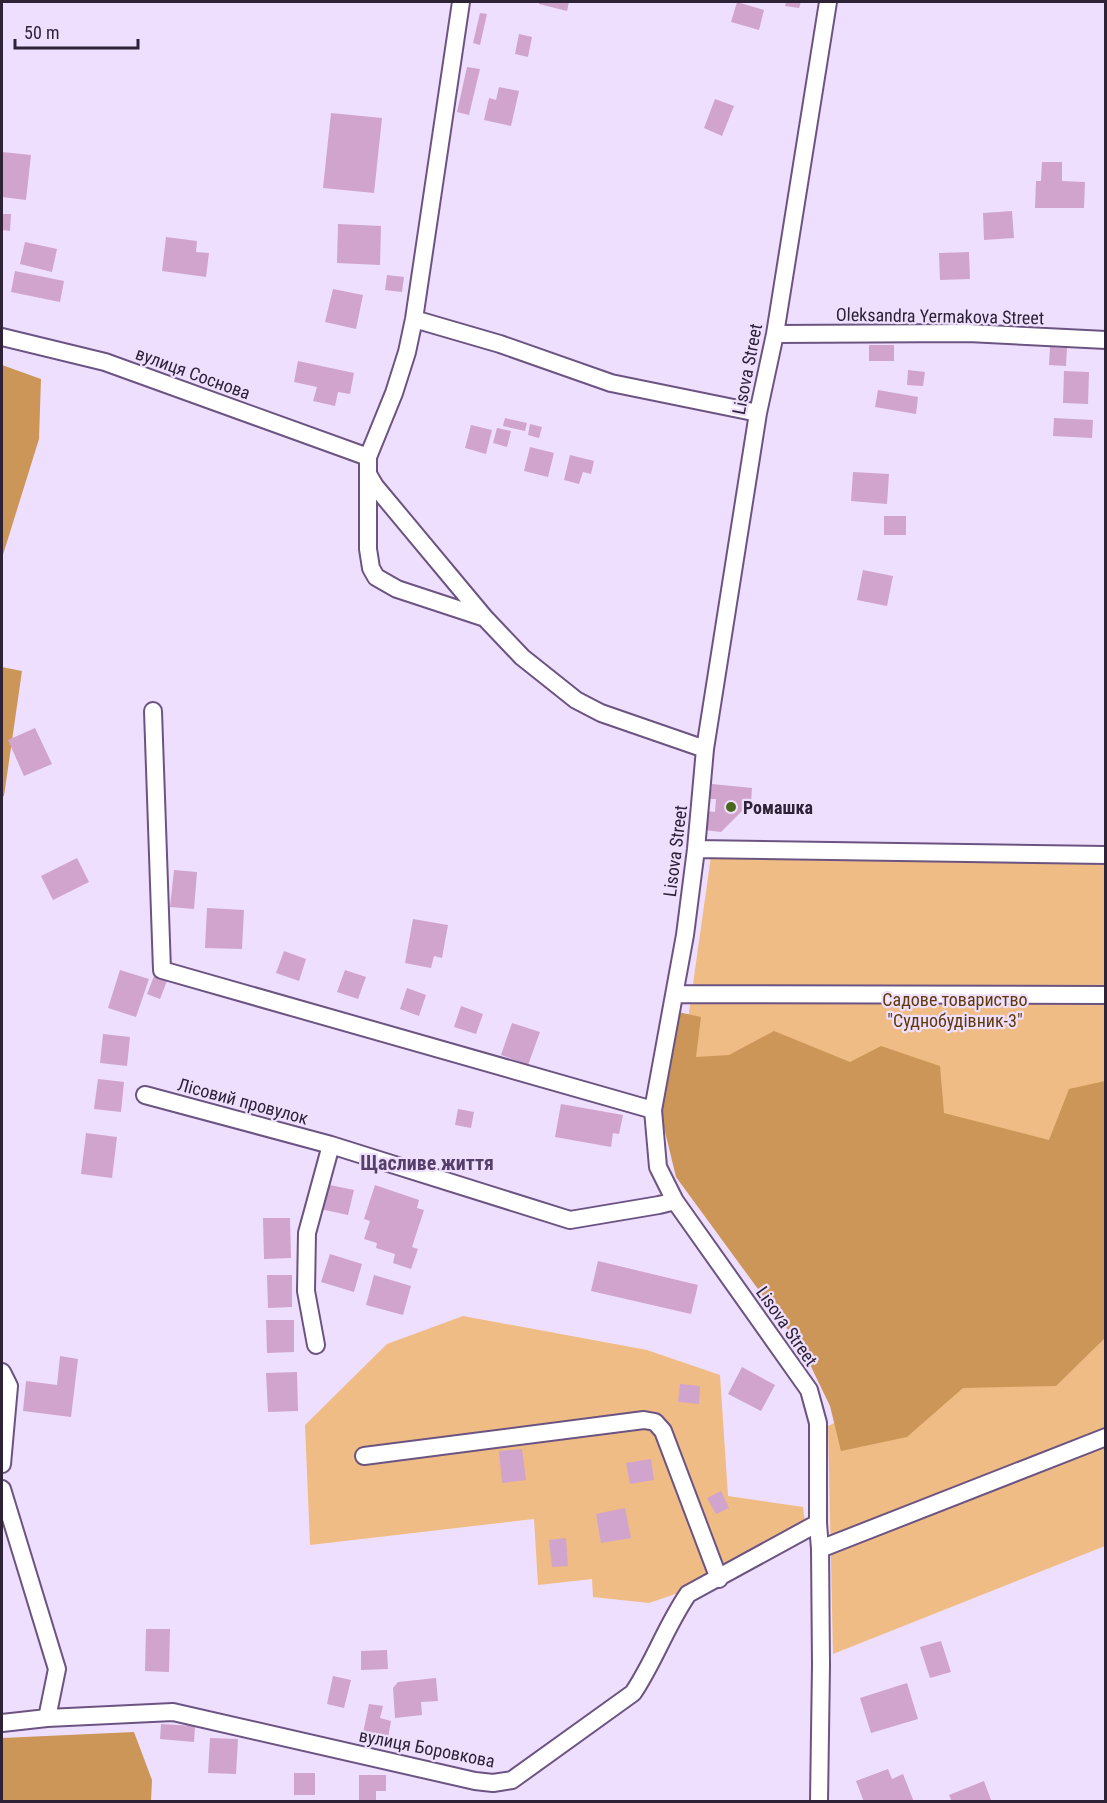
<svg xmlns="http://www.w3.org/2000/svg" width="1107" height="1803" font-family="'Roboto Condensed',sans-serif">
<style>
.green{fill:#efbc85}
.forest{fill:#cc9658}
.building{fill:#d0a4cd}
.lines{fill:none;stroke-linecap:round;stroke-linejoin:round}
.street-casing{stroke:#6c5482;stroke-width:20}
.street{stroke:#fff;stroke-width:16}
.poi-dot{fill:#4a681c;stroke:#efdffe;stroke-width:2}
.labels{text-anchor:middle;dominant-baseline:central;stroke-width:4.5;stroke-linejoin:round;paint-order:stroke}
.street-label{font-size:18px;fill:#2d2236;stroke:#efdffe}
.poi-label{font-size:18px;font-weight:bold;fill:#2d2236;stroke:#efdffe;text-anchor:start}
.park-label{font-size:18px;fill:#5f3a07;stroke:#efdffe}
.neighbourhood-label{font-size:20px;font-weight:bold;fill:#563f6a;stroke:#efdffe}
</style>
<rect width="100%" height="100%" fill="#efdffe"/>
<path class="green" d="M711 856 1105 859V1187L675 1112Z
M1105 1292V1546L833 1654 828 1426Z
M463 1316 647 1350 720 1375 728 1496 803 1507 806 1530 719 1579 649 1603 593 1597 592 1579 538 1585 534 1519 310 1545 305 1425 387 1344Z"/>
<path class="forest" d="M2 365 41 379 39 439 2 558Z
M2 667 22 671 4 796 2 797Z
M678 1012 701 1017 696 1057 729 1055 774 1031 850 1062 881 1046 940 1066 944 1113 1049 1140 1069 1089 1105 1081V1338L1056 1386 963 1388 907 1437 841 1451 830 1406 804 1352 676 1177 661 1115Z
M134 1732 152 1780 151 1801H2V1738Z"/>
<path class="building" d="M539 2H569L567 11 539 4Z
M737 2 764 10 759 30 731 22Z
M786 2H801L799 8 785 6Z
M480 13 487 14 480 45 473 43Z
M519 34 532 37 528 57 515 54Z
M467 67 480 69 469 115 457 112Z
M499 87 519 91 511 126 484 120 489 98 496 100Z
M715 99 734 106 722 136 704 128Z
M331 113 382 118 374 193 323 188Z
M2 152 31 155 26 200 2 197Z
M1042 162H1062V181L1085 182 1084 208H1035L1036 181H1041Z
M1012 211 1014 238 984 240 983 213Z
M2 214H11L10 231 2 230Z
M338 224 381 226 380 265 337 263Z
M166 237 197 241 196 252 209 253 206 277 162 271Z
M25 242 57 249 52 272 20 264Z
M969 252 970 279 940 280 939 253Z
M15 271 64 281 60 302 11 292Z
M387 275 404 277 402 292 385 290Z
M333 289 363 295 356 329 325 322Z
M869 345H894V361H869Z
M1050 347 1067 348 1066 366 1049 365Z
M298 361 354 373 350 394 338 392 335 406 313 401 317 387 294 382Z
M908 370 925 372 923 386 907 385Z
M1064 371 1089 372 1088 404 1063 403Z
M878 390 918 397 916 414 875 407Z
M505 418 527 423 525 431 503 426Z
M1054 418 1093 420 1092 438 1053 436Z
M530 424 542 427 539 438 528 435Z
M471 425 492 430 486 454 465 448Z
M497 428 511 431 507 447 493 443Z
M530 447 554 453 548 477 524 471Z
M570 455 594 461 591 474 583 472 579 484 564 480Z
M853 472 889 474 887 504 851 501Z
M884 516H906V535H884Z
M863 570 893 576 887 606 857 600Z
M35 728 52 764 24 776 8 740Z
M712 784 752 788 751 802 721 832 704 830 706 811 715 812 716 799H710Z
M77 858 89 882 53 900 41 876Z
M174 870 197 872 194 909 170 907Z
M207 908 244 910 242 949 205 948Z
M413 919 448 925 442 958 434 956 431 968 405 963Z
M284 951 306 959 299 981 276 973Z
M120 970 149 979 136 1017 108 1008Z
M345 970 366 977 358 999 337 992Z
M154 976 167 981 160 999 147 994Z
M407 988 426 995 419 1016 400 1009Z
M461 1006 483 1014 476 1034 454 1027Z
M512 1023 540 1032 528 1065 501 1055Z
M103 1034 130 1037 127 1066 100 1063Z
M98 1079 124 1082 121 1112 94 1109Z
M561 1104 623 1115 619 1134 613 1133 611 1147 555 1137Z
M458 1109 474 1112 471 1128 455 1125Z
M86 1133 117 1137 112 1178 81 1174Z
M325 1184 354 1190 348 1215 320 1209Z
M375 1185 419 1200 417 1208 424 1210 412 1247 418 1249 411 1269 393 1263 395 1254 376 1248 377 1243 364 1239 370 1221 364 1219Z
M263 1218H290L291 1258 264 1259Z
M330 1254 362 1264 354 1292 321 1282Z
M598 1261 698 1285 691 1314 591 1291Z
M267 1275H292V1307L268 1308Z
M374 1275 411 1286 403 1315 366 1305Z
M266 1320H294V1352L267 1353Z
M60 1356 78 1359 71 1417 23 1411 26 1381 57 1385Z
M742 1367 775 1385 761 1411 728 1394Z
M297 1372 298 1411 268 1412 266 1373Z
M680 1384 700 1386 699 1404 678 1402Z
M522 1449 526 1480 502 1483 499 1451Z
M651 1459 654 1480 630 1484 626 1463Z
M721 1491 729 1508 716 1514 707 1498Z
M625 1508 631 1538 601 1543 596 1514Z
M566 1538 568 1566 552 1567 549 1540Z
M146 1629H170L169 1672 145 1671Z
M941 1641 951 1672 930 1678 920 1647Z
M387 1650 388 1669 361 1670V1651Z
M333 1676 351 1680 344 1708 327 1704Z
M436 1678 438 1701 421 1702 422 1715 395 1718 393 1688 398 1682Z
M907 1683 918 1719 871 1733 860 1698Z
M369 1704 383 1706 380 1718 391 1721 388 1738 363 1733Z
M161 1724 195 1726 194 1742 160 1739Z
M210 1738 238 1739 236 1774 208 1773Z
M888 1769 892 1779 903 1774 914 1802H864L856 1781Z
M294 1773H315V1795H294Z
M359 1775H386V1791H376V1802H359Z
M984 1781 991 1800 952 1802 949 1795Z"/>
<g class="lines">
<g class="street-casing">
<path id="street" d="M461 2 414 319 407 352 394 393 368 457V549L371 568 376 577 397 589 485 618
M414 319 500 344 611 383 758 413
M775 334 968 333 1106 340
M2 337 105 362 368 457
M368 474 375 486 485 618 522 657 576 700 601 713 705 749
M153 711 162 970 653 1110
M696 849 1106 855
M675 994 1106 995
M145 1095 331 1145
M316 1345 306 1291 307 1233 331 1145 570 1220 659 1205 675 1201
M2 1372 9 1386 2 1464
M364 1456 644 1420 655 1422 663 1431 719 1579
M2 1489 57 1669 47 1718
M820 1549 1106 1437
M2 1723 47 1718 173 1712 475 1781 493 1783 512 1780 633 1693C654 1662 666 1626 688 1594L818 1523
M819 1802 821 1665 820 1549 818 1523V1423L809 1390 675 1201 658 1167 653 1110 685 935 696 849 705 749 758 413 775 334 828 2"/>
</g>
<use href="#street" class="street"/>
</g>
<circle class="poi-dot" cx="731" cy="807" r="6"/>
<g class="labels">
<g class="street-label">
<text transform="translate(940 316) rotate(1)">Oleksandra Yermakova Street</text>
<text transform="translate(747 369) rotate(-79)">Lisova Street</text>
<text transform="translate(193 373) rotate(20)">вулиця Соснова</text>
<text transform="translate(675 851) rotate(-83)">Lisova Street</text>
<text transform="translate(243 1101) rotate(15)">Лісовий провулок</text>
<text transform="translate(787 1326) rotate(55)">Lisova Street</text>
<text transform="translate(427 1748) rotate(11)">вулиця Боровкова</text>
</g>
<g class="poi-label">
<text x="743" y="807">Ромашка</text>
</g>
<g class="park-label">
<text x="955" y="999">Садове товариство<tspan x="955" dy="21">"Суднобудівник-3"</tspan></text>
</g>
<g class="neighbourhood-label">
<text x="427" y="1163">Щасливе життя</text>
</g>
</g>
<rect width="1107" height="1803" fill="none" stroke="#2d2236" stroke-width="6"/>
<path d="M15 39v9h123v-9" fill="none" stroke="#2d2236" stroke-width="3"/>
<text x="24" y="39" font-size="18" fill="#2d2236" stroke="#efdffe" stroke-width="4.5" paint-order="stroke">50 m</text>
</svg>
